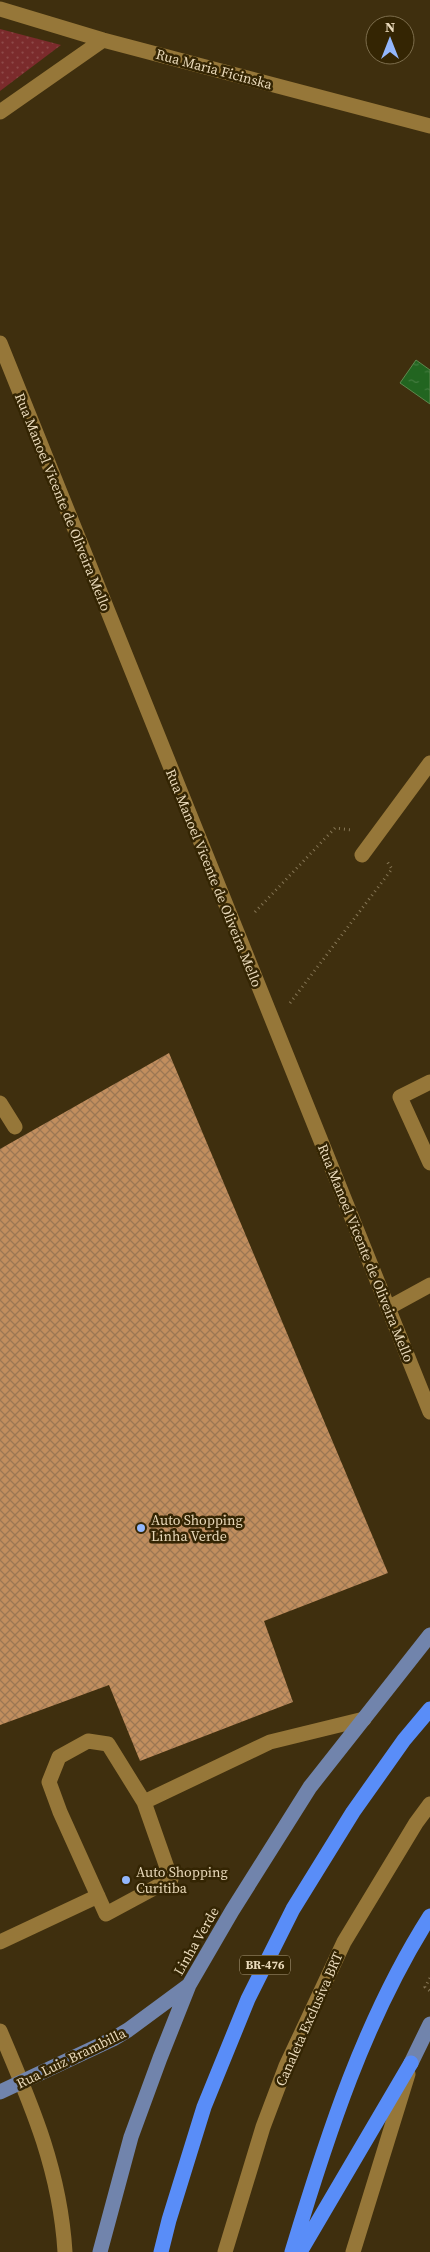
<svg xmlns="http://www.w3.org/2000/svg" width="430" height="2252" font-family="'Source Serif 4',serif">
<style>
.park{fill:url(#park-dots)}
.water{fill:url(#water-ripples);stroke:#5e884e}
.building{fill:url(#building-cross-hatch)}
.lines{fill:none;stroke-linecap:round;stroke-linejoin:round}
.path{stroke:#867655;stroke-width:3;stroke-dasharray:1 4;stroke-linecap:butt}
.minor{stroke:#967739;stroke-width:15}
.major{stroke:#7184ac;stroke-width:15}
.highway{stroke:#598df8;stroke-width:15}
.poi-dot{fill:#93b7fd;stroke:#342503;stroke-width:2}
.labels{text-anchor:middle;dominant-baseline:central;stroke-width:5;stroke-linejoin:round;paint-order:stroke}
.shield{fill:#342503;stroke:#b3a383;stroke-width:1}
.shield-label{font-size:12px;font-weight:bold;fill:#e9d9ba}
.street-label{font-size:14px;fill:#e9d9ba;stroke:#342503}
.poi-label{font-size:14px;fill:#e9d9ba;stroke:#342503;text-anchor:start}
</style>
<defs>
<pattern id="park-dots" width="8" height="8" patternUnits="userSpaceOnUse" patternTransform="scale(1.25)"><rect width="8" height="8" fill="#7b2b2c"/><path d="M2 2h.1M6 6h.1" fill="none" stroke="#8e4948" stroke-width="1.8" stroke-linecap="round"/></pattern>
<pattern id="water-ripples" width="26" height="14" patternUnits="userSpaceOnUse" patternTransform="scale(1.25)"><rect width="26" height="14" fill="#226520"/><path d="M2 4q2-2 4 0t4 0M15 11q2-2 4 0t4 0" fill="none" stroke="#427a3e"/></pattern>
<pattern id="building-cross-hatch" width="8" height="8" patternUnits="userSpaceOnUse" patternTransform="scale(1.25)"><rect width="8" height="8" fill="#c18e5e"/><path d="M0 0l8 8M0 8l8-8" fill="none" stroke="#9c7753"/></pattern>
</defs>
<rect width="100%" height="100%" fill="#3f2f0e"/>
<path class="park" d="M0 29 61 45 0 91Z"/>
<path class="water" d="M416 360 430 370V404L400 383Z"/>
<path class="building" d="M169 1053 388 1573 264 1621 293 1702 140 1761 109 1685 0 1725V1149Z"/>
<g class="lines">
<path class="path" d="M255 912 335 828 352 830
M290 1003 392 869 386 860
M430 1978 425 1987 430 1991"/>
<path class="minor" d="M0 9 103 40 430 126
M0 112 103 40
M0 343 430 1412
M362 855 430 763
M430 1082 400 1097 430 1163
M0 1103 15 1127
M388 1308 430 1285
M88 1741 108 1744 144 1802 171 1879 106 1914 60 1812 49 1782 59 1757Z
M144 1802 270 1742 364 1719
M0 1942 98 1896
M0 2031C32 2106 60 2170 65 2252
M225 2252 263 2127 286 2066 344 1942 416 1823 430 1804
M353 2252 408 2074"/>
<path class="major" d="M411 2063 430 2024
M0 2092 113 2039 128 2030 189 1985
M100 2252 131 2137 160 2058 189 1985 232 1911 310 1787 430 1635"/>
<path class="highway" d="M161 2252 169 2220 204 2107 248 1999 293 1909 353 1812 404 1740 430 1709
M292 2252C327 2136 365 2018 430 1916
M300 2252 411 2063"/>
</g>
<g class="poi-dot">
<circle cx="141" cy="1528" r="5"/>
<circle cx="126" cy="1880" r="5"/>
</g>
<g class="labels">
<rect class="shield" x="240" y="1955.5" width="50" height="19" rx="4"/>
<g class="shield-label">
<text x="265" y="1965">BR-476</text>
</g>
<g class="street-label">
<text transform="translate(214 69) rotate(15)">Rua Maria Ficinska</text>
<text transform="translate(63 502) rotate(68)">Rua Manoel Vicente de Oliveira Mello</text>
<text transform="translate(214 878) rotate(68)">Rua Manoel Vicente de Oliveira Mello</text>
<text transform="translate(366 1253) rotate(68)">Rua Manoel Vicente de Oliveira Mello</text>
<text transform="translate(196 1941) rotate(-60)">Linha Verde</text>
<text transform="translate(309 2019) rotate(-66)">Canaleta Exclusiva BRT</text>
<text transform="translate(71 2058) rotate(-26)">Rua Luiz Brambilla</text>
</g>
<g class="poi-label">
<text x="151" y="1520">Auto Shopping<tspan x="151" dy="16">Linha Verde</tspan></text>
<text x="136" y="1872">Auto Shopping<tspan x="136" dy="16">Curitiba</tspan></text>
</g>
</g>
<g transform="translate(390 40)"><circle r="24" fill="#342503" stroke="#7c6d4c"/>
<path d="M0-4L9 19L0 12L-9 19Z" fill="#93b7fd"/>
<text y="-8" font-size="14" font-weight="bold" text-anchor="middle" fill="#e9d9ba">N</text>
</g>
</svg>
